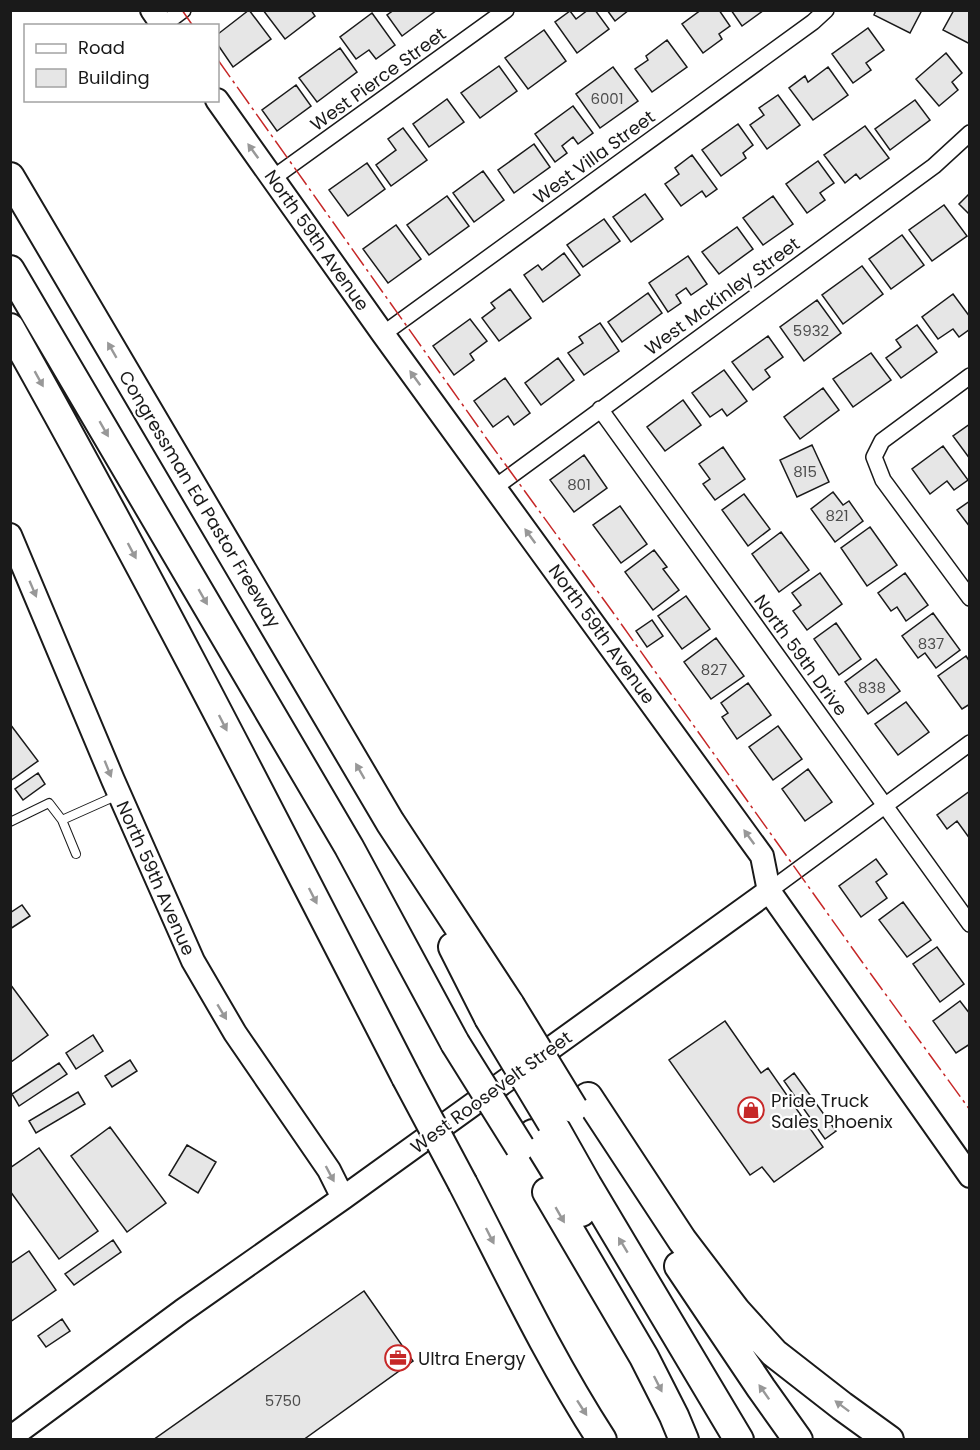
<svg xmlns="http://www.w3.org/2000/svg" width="980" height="1450" font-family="Poppins,sans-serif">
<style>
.building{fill:#e6e6e6;stroke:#1a1a1a;stroke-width:1.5}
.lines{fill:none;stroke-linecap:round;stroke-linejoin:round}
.lane-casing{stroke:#1a1a1a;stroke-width:10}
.street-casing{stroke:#1a1a1a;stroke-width:18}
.secondary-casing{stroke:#1a1a1a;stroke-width:26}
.highway-casing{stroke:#1a1a1a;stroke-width:32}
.lane{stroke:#fff;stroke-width:8}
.street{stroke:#fff;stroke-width:15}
.secondary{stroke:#fff;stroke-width:22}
.highway{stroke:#fff;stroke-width:28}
.highway-bridge-casing{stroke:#1a1a1a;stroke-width:32;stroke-linecap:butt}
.highway-bridge{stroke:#fff;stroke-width:28}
.power{stroke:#c62828;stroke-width:1.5;stroke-dasharray:21 4.5 3 4.5;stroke-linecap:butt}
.oneway{fill:#989898}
.labels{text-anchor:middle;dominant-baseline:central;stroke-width:4.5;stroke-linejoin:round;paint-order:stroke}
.number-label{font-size:15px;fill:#4d4d4d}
.street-label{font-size:18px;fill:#1a1a1a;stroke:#fff}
.poi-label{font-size:18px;fill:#1a1a1a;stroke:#fff;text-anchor:start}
</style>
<rect width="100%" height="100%" fill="#fff"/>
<path class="building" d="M249 10 271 39 233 67 218 45V34Z
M263 10H311L315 16 285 39Z
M394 10H437L402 36 387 15Z
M588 10H595L609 29 577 53 555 22 570 11 576 19Z
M607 10H629L615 21Z
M701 10H719L730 26 719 34 722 39 703 53 682 24Z
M731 10H764L742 26Z
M876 10H922L910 33 874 15Z
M954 10H970V44L943 30Z
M372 13 395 45 376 59 369 50 356 59 340 37Z
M868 28 884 50 866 63 871 70 853 83 832 54Z
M544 30 566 61 528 89 505 58Z
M667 40 687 67 652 92 635 69 648 60 646 56Z
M340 48 357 72 317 102 299 78Z
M946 53 962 73 952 82 958 90 939 106 916 79Z
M499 66 517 91 480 118 461 93Z
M613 67 638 101 600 128 576 94Z
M828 67 848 95 813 120 789 88 805 76 808 82Z
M296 85 311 106 277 131 262 110Z
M778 95 800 125 767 149 750 125 764 115 759 108Z
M447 99 464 122 429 147 413 124Z
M915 100 930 120 890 150 875 129Z
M573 106 593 133 578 144 573 137 562 146 567 153 555 162 535 134Z
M738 124 753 145 743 153 746 158 721 176 702 150Z
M865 126 889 158 860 179 856 174 845 183 824 155Z
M403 128 427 160 391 186 376 165 396 150 388 139Z
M534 144 550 167 514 193 498 170Z
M692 155 717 189 706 197 702 191 681 206 665 184 679 174 675 168Z
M818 161 834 183 820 193 825 200 807 213 786 184Z
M367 163 385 189 348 216 329 190Z
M483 171 504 200 474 222 453 193Z
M970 193V215L959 204Z
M645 194 663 219 631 242 613 217Z
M447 196 469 226 429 255 407 225Z
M773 196 793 224 763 245 743 218Z
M944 205 967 236 932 261 909 230Z
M604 219 620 241 583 267 567 245Z
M396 225 421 259 388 283 363 249Z
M737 227 753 249 719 274 702 252Z
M902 235 924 265 891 289 869 259Z
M564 253 580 275 543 302 524 275 538 265 542 270Z
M688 256 707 284 691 295 686 288 676 295 681 303 668 312 649 283Z
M862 266 883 294 843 324 822 295Z
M510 289 531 318 499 341 482 318 495 308 491 303Z
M648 293 662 313 622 342 608 322Z
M953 294 970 317V329L959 337 953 329 938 339 922 317Z
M817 300 841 333 804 361 780 327Z
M470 319 487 341 470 354 474 360 454 375 433 346Z
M600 323 619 351 584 375 568 353 583 343 579 337Z
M917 325 937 352 901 378 886 358 901 347 896 340Z
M768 336 783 357 765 370 770 377 753 390 732 362Z
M871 353 891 380 853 407 833 379Z
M558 358 574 380 541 405 525 383Z
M724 370 747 401 727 416 722 409 710 417 692 393Z
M505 378 530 413 514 425 508 416 493 427 474 401Z
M823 388 839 410 800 439 784 417Z
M683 400 701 425 665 451 647 427Z
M970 424V459L953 436Z
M812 445 829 482 797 497 780 460Z
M943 446 968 480 954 490 947 481 930 494 912 469Z
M723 447 745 479 715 500 703 484 710 479 699 464Z
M584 455 607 488 574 512 550 480Z
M833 492 843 505 849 501 863 521 835 542 811 509Z
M744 494 770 529 748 546 722 510Z
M970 501V527L957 510Z
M620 506 647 544 621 563 593 525Z
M870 527 897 565 867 586 841 548Z
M781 532 809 570 779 592 752 554Z
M654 550 667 567 663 569 679 590 653 610 625 572Z
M820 573 842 604 807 630 793 611 801 605 792 593Z
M905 573 928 605 906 621 897 607 891 611 878 593Z
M686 596 710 629 682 649 658 616Z
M933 613 960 650 936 668 925 653 918 658 902 636Z
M652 620 663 636 647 647 636 631Z
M836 623 861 659 839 675 814 639Z
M716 638 744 676 711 699 684 662Z
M966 656 970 662V704L962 709 938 676Z
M876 659 900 691 868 714 845 682Z
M748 683 771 715 737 739 722 717 728 713 721 703Z
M906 702 929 732 898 755 875 724Z
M10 724 38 761 10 781Z
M778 726 802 759 773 780 749 747Z
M808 769 832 802 805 821 782 789Z
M38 773 45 784 23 800 15 789Z
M970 791V839L957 821 947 829 937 815Z
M876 859 887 874 876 882 887 898 861 917 839 886Z
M903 902 931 940 907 957 879 920Z
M22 905 30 916 10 929V913Z
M937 947 964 984 940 1002 913 964Z
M10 984 48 1035 11 1062H10Z
M960 1001 970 1014V1044L956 1053 933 1021Z
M725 1021 761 1073 768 1068 823 1147 774 1182 762 1167 750 1175 669 1060Z
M93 1035 103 1051 76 1069 66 1053Z
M130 1060 137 1071 112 1087 105 1076Z
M59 1063 67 1074 19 1106 12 1094Z
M794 1073 836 1131 825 1139 784 1081Z
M78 1092 85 1104 36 1133 29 1121Z
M110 1127 166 1203 127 1232 71 1156Z
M187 1145 216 1162 198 1193 169 1175Z
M39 1148 98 1231 59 1259 10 1191V1168Z
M113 1240 121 1252 74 1285 65 1274Z
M29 1251 56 1290 10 1322V1264Z
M364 1291 413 1361 303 1440H153Z
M62 1319 70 1331 46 1347 38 1336Z"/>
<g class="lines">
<g class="lane-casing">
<path id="lane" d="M62 820 76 854
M10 822 49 803 62 820 118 795"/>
</g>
<g class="street-casing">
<path id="street" d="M163 25 183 10
M273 178 506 10
M383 334 813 22 826 10
M970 376 882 441 874 457 883 480 970 598
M600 409 970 924
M494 488 934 166 970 133
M769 891 970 743"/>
</g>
<g class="secondary-casing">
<path id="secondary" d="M152 10 163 26
M217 100 383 334 762 856 769 891 970 1176
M10 535 113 780 193 961 235 1033 329 1170 343 1198
M10 1438 182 1311 343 1198 769 891"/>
</g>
<g class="highway-casing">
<path id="highway" d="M10 177 390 822 510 1005
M10 270 349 847 455 1043
M10 328C149 575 277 826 406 1077
M453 947 489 1018
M588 1097 682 1240 736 1311 774 1353 842 1406 889 1440
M552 1123 587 1185 739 1440
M533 1134 581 1212
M463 1184C508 1271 549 1358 602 1440
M547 1192 644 1357 674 1416 684 1440
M679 1266 761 1388 798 1440"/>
</g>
<use href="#lane" class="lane"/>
<use href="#street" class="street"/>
<use href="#secondary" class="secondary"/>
<use href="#highway" class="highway"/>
<g class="highway-bridge-casing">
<path id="highway-bridge" d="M510 1005 573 1108
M489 1018 552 1123
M455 1043 520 1147
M406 1077 463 1184"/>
</g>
<use href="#highway-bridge" class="highway-bridge"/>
<path class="power" d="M182 10 193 26
M218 60 489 442 612 611 865 966 970 1110"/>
</g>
<defs><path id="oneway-solid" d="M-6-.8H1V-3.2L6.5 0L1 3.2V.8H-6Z" transform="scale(1.5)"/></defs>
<g class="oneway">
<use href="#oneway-solid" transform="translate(253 151) rotate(-126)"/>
<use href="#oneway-solid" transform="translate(112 350) rotate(-120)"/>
<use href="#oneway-solid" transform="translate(415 378) rotate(-126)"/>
<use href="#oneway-solid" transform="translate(39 379) rotate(61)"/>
<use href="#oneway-solid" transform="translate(104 429) rotate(60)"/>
<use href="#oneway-solid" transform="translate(530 536) rotate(-126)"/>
<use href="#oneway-solid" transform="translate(132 551) rotate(62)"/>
<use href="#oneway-solid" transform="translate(33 589) rotate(67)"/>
<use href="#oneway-solid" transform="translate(203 597) rotate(60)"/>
<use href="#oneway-solid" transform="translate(223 723) rotate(63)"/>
<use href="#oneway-solid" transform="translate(108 769) rotate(68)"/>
<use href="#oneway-solid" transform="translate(360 771) rotate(-120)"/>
<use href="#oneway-solid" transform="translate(749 837) rotate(-126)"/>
<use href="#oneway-solid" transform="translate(313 896) rotate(63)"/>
<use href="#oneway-solid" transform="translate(222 1012) rotate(59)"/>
<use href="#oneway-solid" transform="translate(330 1174) rotate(62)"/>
<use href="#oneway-solid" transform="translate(560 1215) rotate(60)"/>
<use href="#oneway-solid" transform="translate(490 1236) rotate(63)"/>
<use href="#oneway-solid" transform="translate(623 1245) rotate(-121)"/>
<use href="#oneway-solid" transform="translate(658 1384) rotate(63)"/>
<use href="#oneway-solid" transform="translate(764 1392) rotate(-125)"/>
<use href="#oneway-solid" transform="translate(842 1406) rotate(-143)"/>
<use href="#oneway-solid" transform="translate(582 1408) rotate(57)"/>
</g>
<defs>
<g id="shop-ring" transform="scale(1.35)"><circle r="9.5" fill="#fff" stroke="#c62828" stroke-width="1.5"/><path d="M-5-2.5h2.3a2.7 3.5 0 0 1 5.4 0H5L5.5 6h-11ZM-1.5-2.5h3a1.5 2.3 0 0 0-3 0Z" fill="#c62828"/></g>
<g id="office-ring" transform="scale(1.35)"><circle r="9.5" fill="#fff" stroke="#c62828" stroke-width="1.5"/><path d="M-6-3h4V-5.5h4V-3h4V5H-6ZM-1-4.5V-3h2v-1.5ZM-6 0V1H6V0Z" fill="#c62828"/></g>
</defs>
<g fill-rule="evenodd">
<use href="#shop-ring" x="751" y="1110"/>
<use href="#office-ring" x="398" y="1358"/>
</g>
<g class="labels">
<g class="number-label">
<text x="607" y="98">6001</text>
<text x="811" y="330">5932</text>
<text x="805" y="471">815</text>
<text x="579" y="484">801</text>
<text x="837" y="515">821</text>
<text x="931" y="643">837</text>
<text x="714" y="669">827</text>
<text x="872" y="687">838</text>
<text x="283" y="1400">5750</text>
</g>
<g class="street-label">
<text transform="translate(378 79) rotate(-36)">West Pierce Street</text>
<text transform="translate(594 157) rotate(-36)">West Villa Street</text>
<text transform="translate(317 240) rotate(55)">North 59th Avenue</text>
<text transform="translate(722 296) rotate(-36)">West McKinley Street</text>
<text transform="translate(200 499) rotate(59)">Congressman Ed Pastor Freeway</text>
<text transform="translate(602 634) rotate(54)">North 59th Avenue</text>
<text transform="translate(801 655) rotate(54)">North 59th Drive</text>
<text transform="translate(156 878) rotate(66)">North 59th Avenue</text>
<text transform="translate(491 1092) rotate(-36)">West Roosevelt Street</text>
</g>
<g class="poi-label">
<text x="771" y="1100">Pride Truck<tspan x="771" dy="21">Sales Phoenix</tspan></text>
<text x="418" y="1358">Ultra Energy</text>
</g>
</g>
<rect width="980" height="1450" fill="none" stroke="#1a1a1a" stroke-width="24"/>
<rect x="24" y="24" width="195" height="78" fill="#ffffff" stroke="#a3a3a3" stroke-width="1.5"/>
<rect x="36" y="44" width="30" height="9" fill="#ffffff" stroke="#a3a3a3" stroke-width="1.5"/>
<text x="78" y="54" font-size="18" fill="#1a1a1a">Road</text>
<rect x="36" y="69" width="30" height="18" fill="#e6e6e6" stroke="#a3a3a3" stroke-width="1.5"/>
<text x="78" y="84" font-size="18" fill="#1a1a1a">Building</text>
</svg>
